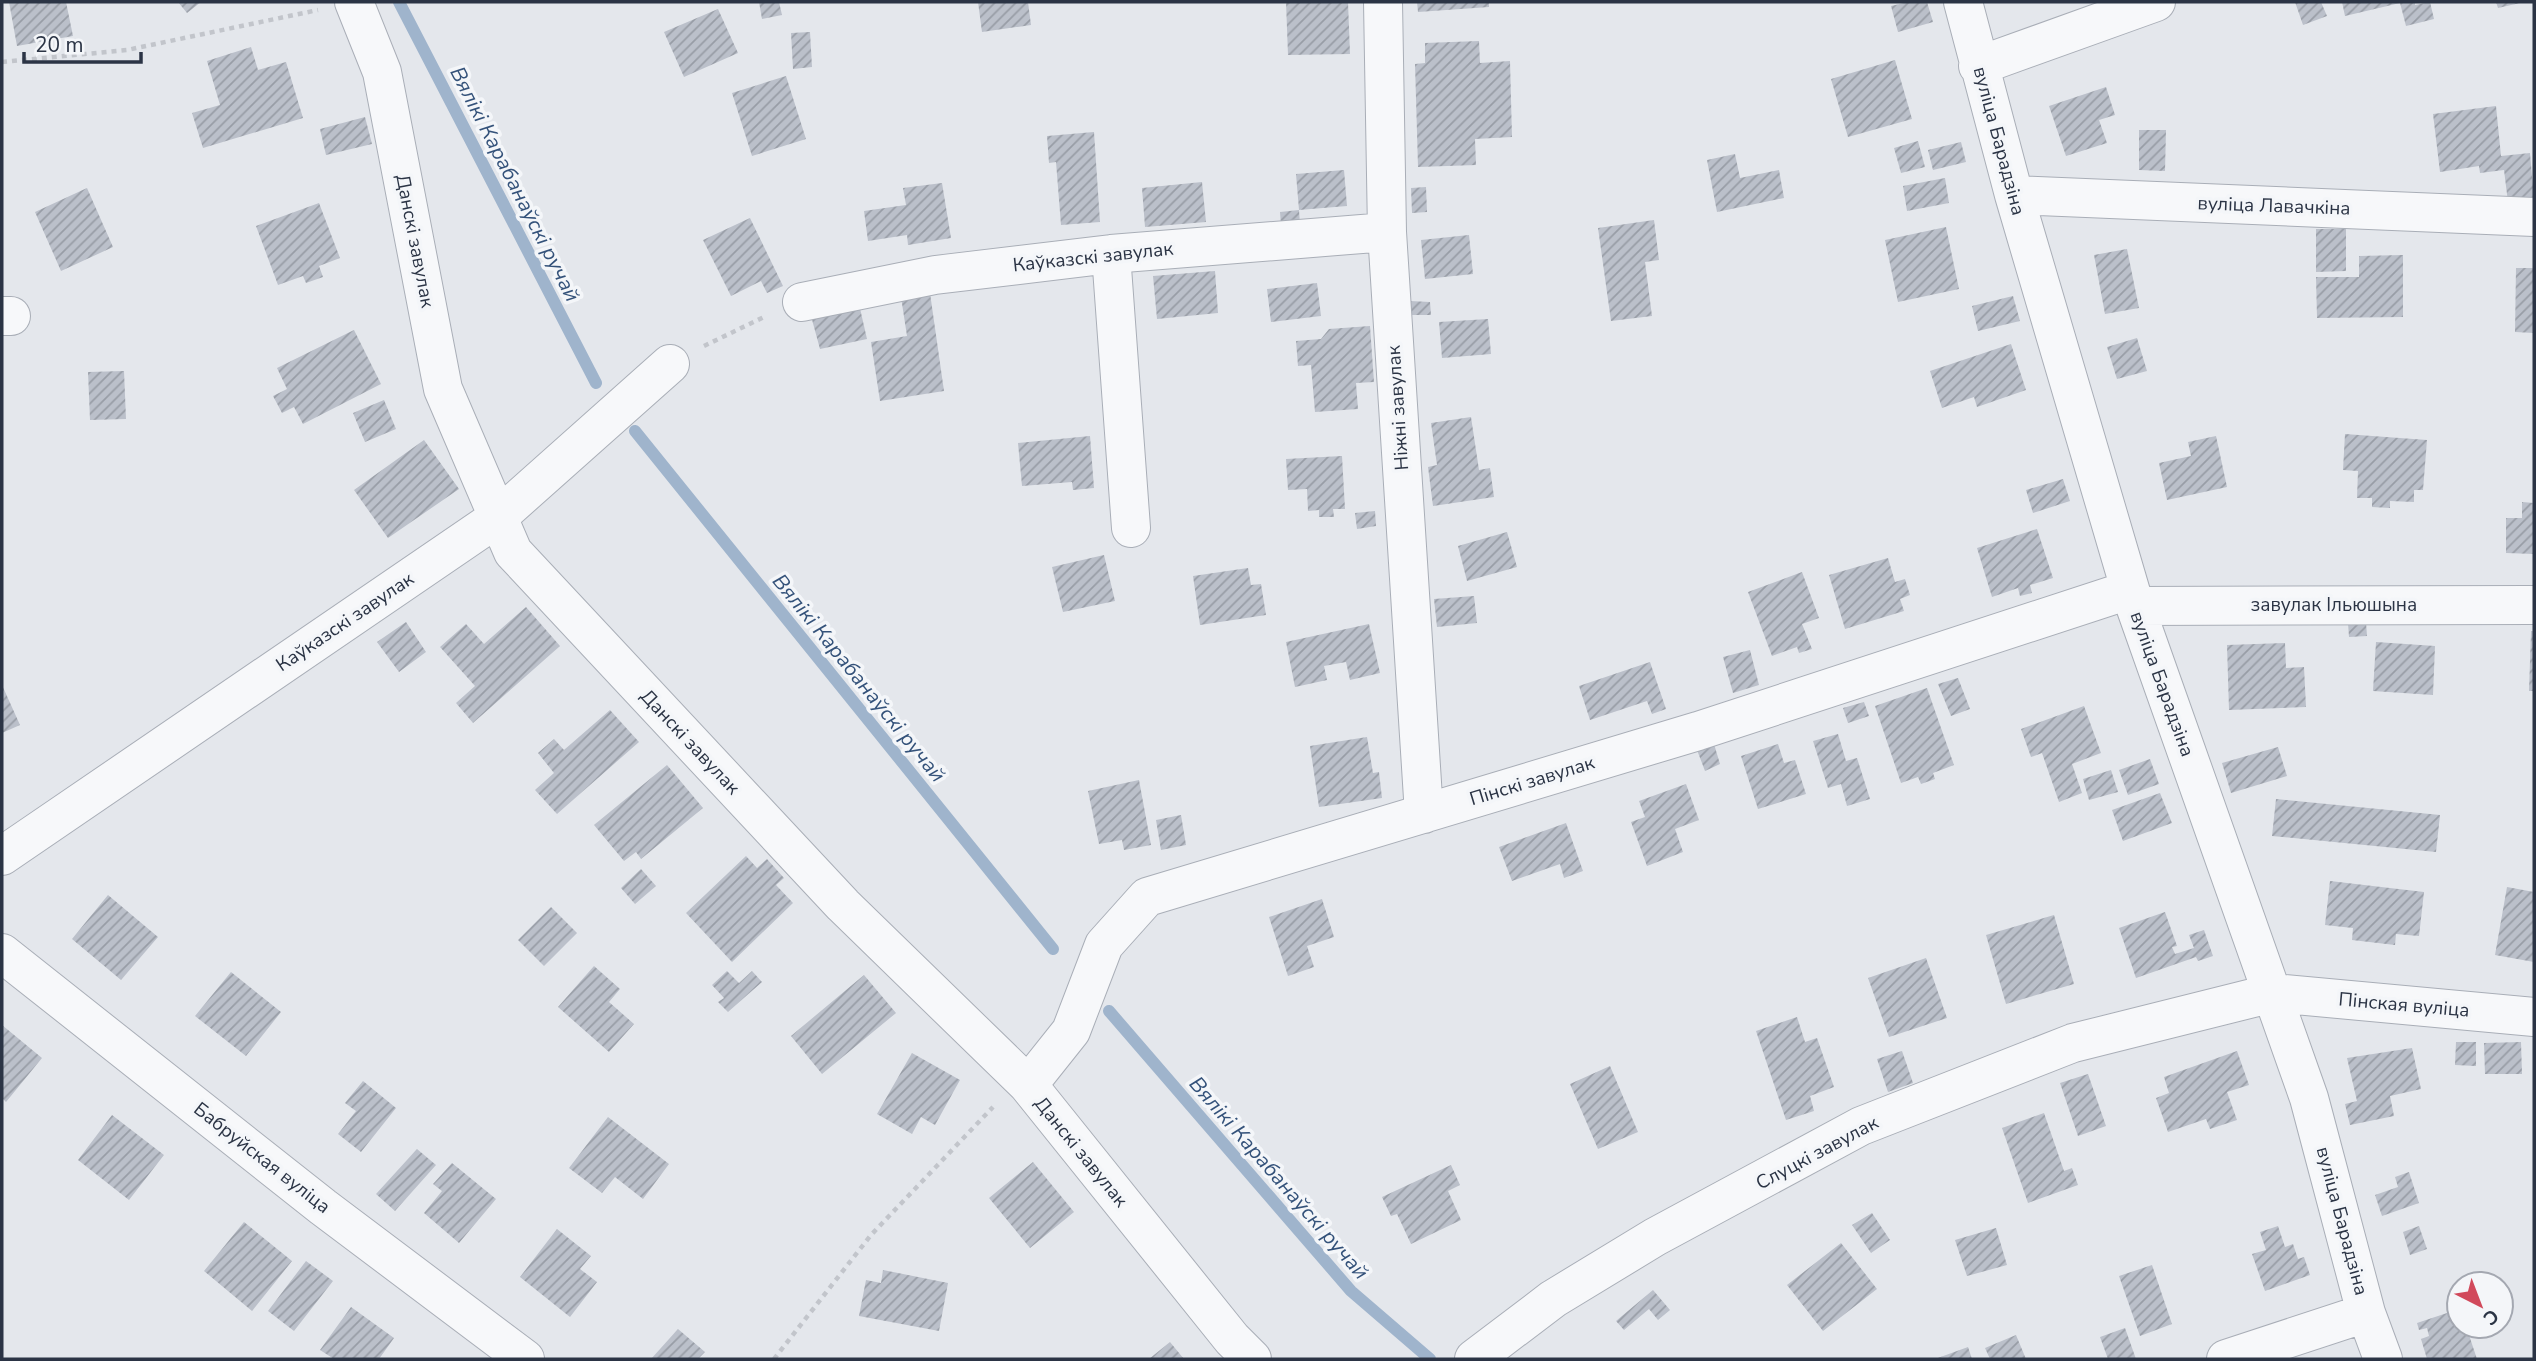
<svg xmlns="http://www.w3.org/2000/svg" width="2536" height="1361" font-family="'Nunito Sans',sans-serif">
<style>
.lines{fill:none;stroke-linecap:round;stroke-linejoin:round}
.stream{stroke:#9fb4cc;stroke-width:12}
.building{fill:url(#building-hatch)}
.minor-casing{stroke:#a9aeb7;stroke-width:40}
.path{stroke:#c2c5cb;stroke-width:4.5;stroke-dasharray:5 5;stroke-linecap:butt}
.minor{stroke:#f7f8fa;stroke-width:38}
.labels{text-anchor:middle;dominant-baseline:central;stroke-width:7;stroke-linejoin:round;paint-order:stroke}
.street-label{font-size:19px;fill:#2b3445;stroke:#f4f6f9}
.water-label{font-size:21px;font-style:italic;fill:#34527a;stroke:#f4f6f9}
</style>
<defs>
<pattern id="building-hatch" width="6" height="6" patternUnits="userSpaceOnUse" patternTransform="scale(1.75)"><rect width="6" height="6" fill="#bbc0ca"/><path d="M-1 1l2-2M0 6l6-6M5 7l2-2" fill="none" stroke="#989da6"/></pattern>
</defs>
<rect width="100%" height="100%" fill="#e4e7ec"/>
<g class="lines">
<path class="stream" d="M399 2 596 383
M635 431 1053 949
M1109 1011 1351 1291 1430 1359"/>
</g>
<path class="building" d="M9 2H66L73 36 17 46Z
M178 2H201L187 13Z
M759 2H779L782 15 762 19Z
M978 2H1028L1031 25 982 32Z
M1286 2H1348L1350 54 1288 55Z
M1417 2H1489V7L1418 12Z
M1908 2H1927L1933 22 1898 32 1891 6Z
M2295 2H2321L2327 16 2303 25Z
M2342 2H2415V5L2430 2 2434 19 2406 26 2400 3 2345 16Z
M2496 2H2520V3L2498 8Z
M718 9 738 53 684 77 664 32Z
M810 32 812 67 793 69 791 33Z
M1479 41 1480 63 1510 61 1512 137 1475 139 1476 165 1418 167 1415 64 1425 63V43Z
M251 47 258 70 286 62 303 118 203 148 192 113 220 105 207 61Z
M1895 60 1912 119 1848 137 1831 79Z
M786 76 806 139 752 156 732 93Z
M2106 87 2115 115 2099 120 2107 143 2066 156 2049 106Z
M2496 106 2501 156 2530 153 2534 200 2508 202 2504 170 2480 173 2479 166 2440 172 2433 114Z
M365 117 372 144 326 155 320 129Z
M2139 130H2166L2165 171 2139 170Z
M1094 132 1100 222 1061 225 1056 162 1049 163 1047 136Z
M1918 141 1925 167 1901 173 1894 148Z
M1961 142 1966 162 1933 170 1928 150Z
M1735 154 1740 178 1779 170 1784 198 1717 212 1707 160Z
M1344 170 1347 206 1299 210 1296 174Z
M1945 178 1949 203 1907 211 1903 186Z
M1202 182 1206 222 1145 227 1142 188Z
M942 183 951 238 908 245 907 235 868 241 864 211 906 205 903 188Z
M1426 187 1427 212 1412 213 1411 188Z
M87 188 113 247 61 271 35 212Z
M319 203 340 258 319 266 323 277 306 283 303 276 278 285 256 226Z
M1299 210 1300 224 1281 226 1280 212Z
M750 218 783 286 767 293 761 281 731 296 703 240Z
M1654 220 1659 260 1645 262 1652 316 1611 321 1598 228Z
M1946 227 1959 289 1898 302 1885 240Z
M2316 229H2346V271L2316 272Z
M1469 235 1473 274 1425 279 1421 240Z
M2127 249 2139 308 2105 314 2094 255Z
M2403 255V317L2317 318 2316 277H2359V256Z
M2516 268H2534V333L2515 332Z
M1215 271 1218 313 1157 319 1153 276Z
M1317 283 1321 316 1271 322 1267 289Z
M930 293 944 391 880 401 871 342 907 336 901 297Z
M2013 296 2020 321 1978 331 1972 306Z
M1410 301 1430 302 1431 315H1411Z
M859 304 867 339 820 349 811 316Z
M1488 319 1491 354 1442 358 1439 322Z
M1370 326 1374 382 1356 383 1358 409 1315 412 1311 365 1298 366 1296 341 1321 339 1329 329Z
M354 330 381 384 303 424 294 407 282 413 273 396 287 389 277 368Z
M2137 338 2147 371 2117 379 2107 347Z
M2011 344 2026 390 1977 407 1974 397 1942 408 1930 371Z
M124 371 126 419 90 420 88 372Z
M384 400 396 429 365 442 353 413Z
M1471 417 1479 470 1490 468 1494 497 1433 506 1428 467 1437 465 1431 423Z
M2345 434 2427 440 2423 490H2414V502L2390 501V508L2372 507V498H2357L2358 471 2343 470Z
M1090 436 1094 488 1073 490 1072 482 1022 486 1018 443Z
M2216 436 2227 487 2167 500 2159 463 2191 456 2188 442Z
M424 440 459 489 388 538 354 490Z
M1342 456 1345 509H1333L1334 517H1319V510L1308 511 1307 489 1288 490 1286 459Z
M2063 479 2070 501 2033 513 2026 490Z
M2522 502 2534 503V554L2506 553V518H2522Z
M1375 511 1376 526 1357 529 1355 513Z
M2037 529 2053 578 2030 585 2032 593 2020 596 2018 588 1992 597 1977 548Z
M1507 532 1517 567 1467 581 1458 546Z
M1104 555 1115 601 1063 612 1052 567Z
M1888 558 1895 582 1905 579 1910 595 1900 599 1904 611 1845 629 1829 575Z
M1248 568 1251 585 1261 584 1266 615 1200 625 1193 576Z
M1802 572 1819 618 1802 624 1812 649 1799 653 1797 647 1772 656 1748 592Z
M1474 596 1477 623 1437 627 1434 599Z
M526 607 560 646 473 723 456 703 475 686 440 647 466 624 484 644Z
M406 622 426 652 399 672 377 642Z
M2366 622 2367 636 2349 637 2348 623Z
M1369 624 1380 673 1350 680 1346 662 1324 666 1327 680 1295 687 1286 642Z
M2531 631H2534V691H2529Z
M2376 642 2435 646 2433 695 2373 691Z
M2285 643 2286 668 2304 667 2306 707 2229 710 2227 645Z
M1750 650 1759 685 1733 693 1723 657Z
M1650 662 1666 709 1652 714 1647 701 1590 720 1579 686Z
M1958 678 1970 709 1951 716 1938 684Z
M2 685 20 725 2 733Z
M1927 688 1954 765 1933 773 1935 779 1921 784 1918 777 1901 783 1875 706Z
M1864 702 1869 716 1848 723 1843 708Z
M2084 706 2101 753 2072 764 2082 793 2059 802 2042 753 2031 757 2021 729Z
M610 710 639 742 557 814 535 790 554 773 538 753 554 739 564 750Z
M1838 734 1846 761 1857 758 1870 799 1847 806 1841 784 1828 788 1813 741Z
M1367 737 1373 773 1379 772 1382 798 1319 807 1310 746Z
M1714 744 1720 764 1705 771 1697 750Z
M1778 744 1784 763 1795 760 1806 794 1758 809 1741 756Z
M2278 747 2287 776 2231 793 2222 763Z
M2150 759 2159 784 2128 795 2119 770Z
M667 765 703 808 641 859 636 852 624 861 594 825Z
M2111 770 2118 792 2089 800 2083 779Z
M1139 780 1151 845 1124 850 1122 840 1099 844 1088 791Z
M1686 784 1699 820 1675 829 1683 852 1647 866 1631 822 1645 817 1639 801Z
M2160 793 2172 823 2123 841 2112 810Z
M2276 799 2440 815 2436 852 2272 836Z
M1181 815 1186 845 1161 850 1156 820Z
M1566 823 1583 871 1564 878 1560 864 1512 881 1499 847Z
M746 856 757 868 767 859 784 878 776 885 793 903 732 962 686 913Z
M641 869 656 886 635 904 621 888Z
M2330 881 2424 892 2419 936 2396 934 2395 945 2352 940 2353 928 2325 925Z
M2507 887 2534 892V962L2495 955Z
M108 895 158 937 121 980 72 939Z
M1322 899 1334 937 1307 946 1314 967 1288 976 1269 917Z
M551 907 577 933 544 966 518 940Z
M2165 912 2177 946 2172 947 2175 954 2194 948 2189 935 2204 930 2213 956 2198 961 2196 957 2136 978 2119 928Z
M2054 915 2074 984 2006 1004 1986 935Z
M1926 958 1947 1018 1889 1037 1868 978Z
M594 966 620 989 609 1002 634 1024 609 1052 558 1007Z
M727 971 739 983 752 971 762 982 728 1012 718 1002 724 998 712 985Z
M231 972 281 1012 246 1056 195 1016Z
M864 975 896 1013 822 1074 791 1036Z
M1797 1017 1805 1042 1817 1038 1834 1087 1810 1096 1814 1111 1786 1120 1756 1031Z
M2 1025 42 1058 6 1102 2 1098Z
M2456 1042H2476V1066L2455 1065Z
M2521 1042 2522 1074H2485L2484 1043Z
M2412 1048 2421 1089 2390 1096 2394 1116 2350 1125 2345 1104 2357 1101 2347 1058Z
M1902 1051 1913 1083 1888 1092 1877 1059Z
M2237 1051 2249 1085 2227 1092 2237 1120 2210 1129 2206 1119 2168 1132 2156 1098 2169 1093 2164 1077Z
M912 1053 960 1080 935 1125 921 1117 912 1134 877 1114Z
M1610 1066 1638 1132 1598 1149 1570 1084Z
M2088 1074 2106 1126 2078 1136 2060 1083Z
M363 1081 396 1108 361 1152 338 1134 356 1111 345 1103Z
M2044 1113 2064 1171 2072 1168 2078 1185 2028 1203 2002 1128Z
M112 1115 164 1155 129 1200 78 1160Z
M608 1117 669 1164 643 1199 615 1177 602 1193 569 1168Z
M417 1149 436 1165 395 1211 376 1194Z
M1033 1162 1074 1212 1030 1248 989 1198Z
M452 1163 496 1199 459 1243 424 1213 442 1191 433 1184Z
M1451 1165 1460 1185 1448 1191 1461 1220 1411 1244 1397 1214 1391 1216 1382 1197Z
M2409 1172 2419 1203 2382 1216 2375 1195 2398 1187 2395 1177Z
M1872 1213 1890 1240 1871 1253 1852 1225Z
M244 1222 292 1261 252 1311 204 1271Z
M2278 1226 2285 1247 2293 1244 2298 1259 2304 1257 2310 1275 2265 1291 2252 1254 2266 1250 2260 1232Z
M2419 1226 2427 1249 2410 1255 2403 1232Z
M1996 1228 2007 1265 1967 1276 1955 1240Z
M557 1229 591 1256 580 1269 597 1282 570 1317 520 1277Z
M1841 1243 1877 1289 1823 1331 1787 1285Z
M306 1261 333 1281 294 1331 268 1311Z
M2152 1265 2172 1324 2140 1336 2119 1276Z
M883 1270 948 1283 939 1331 859 1316 866 1280 881 1283Z
M1653 1290 1670 1310 1658 1320 1649 1309 1624 1330 1616 1321Z
M351 1307 394 1338 379 1359H334L320 1350Z
M2459 1309V1326H2466L2477 1359H2427L2421 1339 2429 1336 2427 1328 2419 1330 2417 1323Z
M2125 1328 2136 1359H2108L2100 1337Z
M678 1329 705 1352 698 1359H651Z
M2016 1335 2026 1359H1990L1985 1348Z
M1170 1342 1184 1359H1149Z
M1968 1347 1972 1359H1935Z"/>
<g class="lines">
<g class="minor-casing">
<path id="minor" d="M354 2 382 72 443 389 513 552 843 905 1028 1085 1232 1339 1252 1359
M1383 2 1387 232 1424 814
M1963 2 2014 195 2135 606 2309 1098 2366 1313 2383 1359
M1978 66 2156 2
M2014 195 2534 217
M1111 254 1131 528
M802 302 935 275 1111 254 1387 232
M2 316H11
M2135 606 2534 605
M2 856 497 518 670 364
M2 953 323 1207 525 1359
M1028 1085 1071 1031 1104 945 1147 897 1698 731 2129 590
M1474 1359 1553 1299 1655 1237 1861 1126 2073 1043 2273 993 2534 1017
M2226 1359 2366 1313"/>
</g>
<path class="path" d="M2 62 127 50 318 10
M704 346 766 316
M774 1359 871 1235 993 1107"/>
<use href="#minor" class="minor"/>
</g>
<g class="labels">
<g class="street-label">
<text transform="translate(1999 141) rotate(75)">вуліца Барадзіна</text>
<text transform="translate(2274 206) rotate(2)">вуліца Лавачкіна</text>
<text transform="translate(415 241) rotate(79)">Данскі завулак</text>
<text transform="translate(1093 257) rotate(-6)">Каўказскі завулак</text>
<text transform="translate(1398 408) rotate(-94)">Ніжні завулак</text>
<text x="2334" y="605">завулак Ільюшына</text>
<text transform="translate(345 622) rotate(-34)">Каўказскі завулак</text>
<text transform="translate(2162 684) rotate(70)">вуліца Барадзіна</text>
<text transform="translate(690 742) rotate(47)">Данскі завулак</text>
<text transform="translate(1532 781) rotate(-17)">Пінскі завулак</text>
<text transform="translate(2404 1005) rotate(5)">Пінская вуліца</text>
<text transform="translate(1081 1152) rotate(51)">Данскі завулак</text>
<text transform="translate(1817 1153) rotate(-28)">Слуцкі завулак</text>
<text transform="translate(262 1158) rotate(38)">Бабруйская вуліца</text>
<text transform="translate(2342 1221) rotate(75)">вуліца Барадзіна</text>
</g>
<g class="water-label">
<text transform="translate(515 184) rotate(63)">Вялікі Карабанаўскі ручай</text>
<text transform="translate(859 678) rotate(51)">Вялікі Карабанаўскі ручай</text>
<text transform="translate(1279 1178) rotate(49)">Вялікі Карабанаўскі ручай</text>
</g>
</g>
<rect width="2536" height="1361" fill="none" stroke="#2b3445" stroke-width="7"/>
<g transform="translate(2480 1305) rotate(138)"><circle r="33" fill="#f4f6f9" stroke="#a4a8b1" stroke-width="2"/>
<path d="M0-5L12 26L0 18L-12 26Z" fill="#d1495b"/>
<text y="-10" font-size="19" font-weight="bold" text-anchor="middle" fill="#2b3445">С</text>
</g>
<path d="M24 52v10h117v-10" fill="none" stroke="#2b3445" stroke-width="3.5"/>
<text x="35" y="52" font-size="21" fill="#2b3445" stroke="#f4f6f9" stroke-width="5" paint-order="stroke">20 m</text>
</svg>
